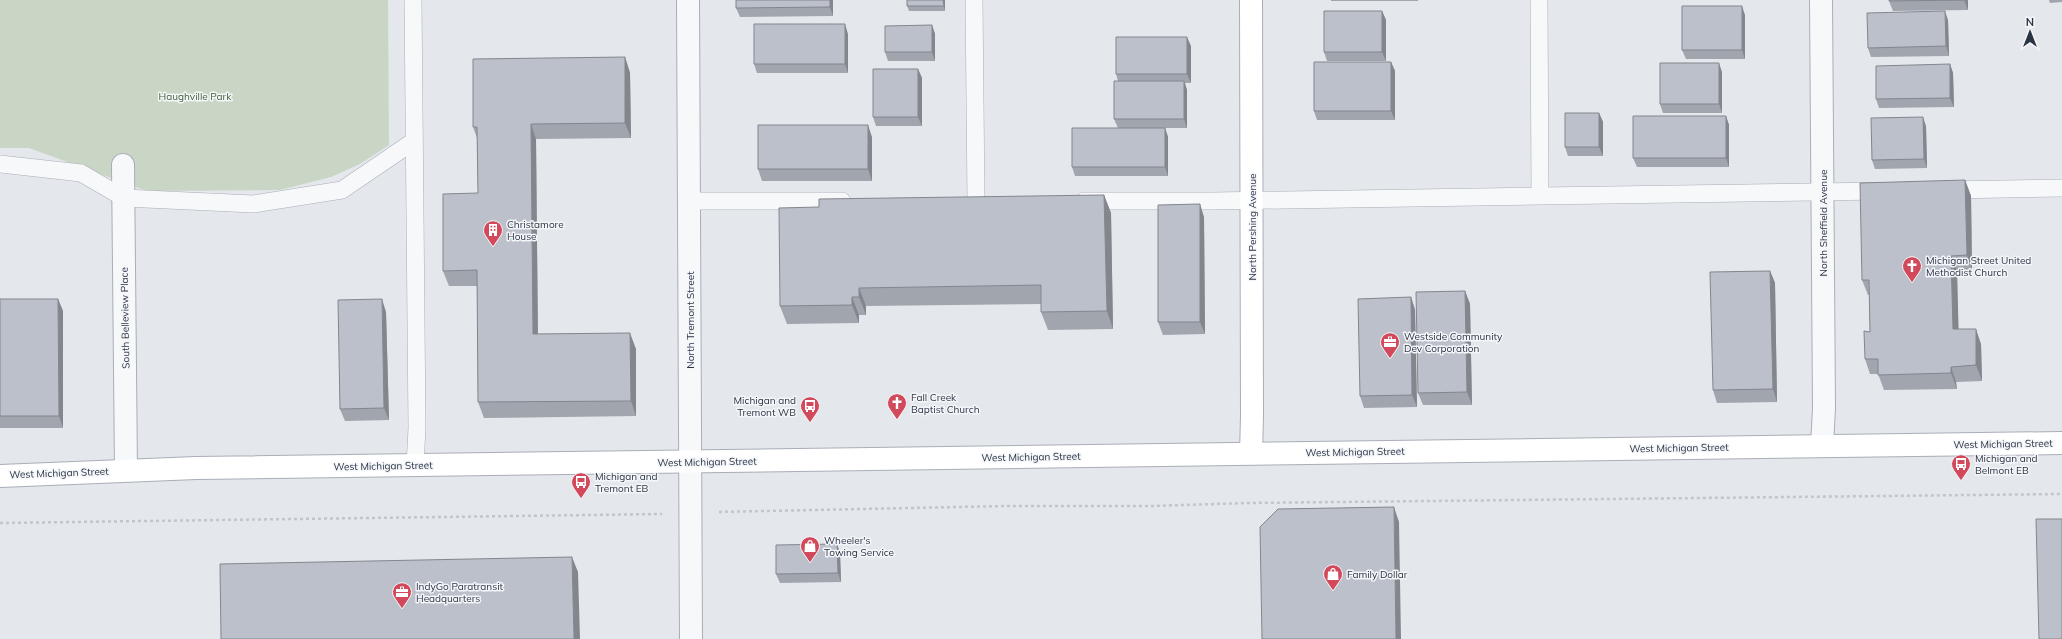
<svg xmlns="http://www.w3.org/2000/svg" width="2062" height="639" font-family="Mulish,sans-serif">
	<rect width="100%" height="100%" fill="#e4e7ec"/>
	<path fill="#c9d6c5" d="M0 0H388L389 145 360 164 331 177 280 190 147 191 29 148H0Z"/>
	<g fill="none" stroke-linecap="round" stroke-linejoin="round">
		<defs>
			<path id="lane" d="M413 0 417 428 415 466
				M974 0 976 201
				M1539 0 1540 196
				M0 164 81 173 124 198 253 204 342 190 414 141
				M1946 190 2062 188
				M689 201H842
				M1084 201H1213L1884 191"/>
			<path id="street" d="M688 0 691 639
				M1821 0 1824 408 1822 446
				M123 165 126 470"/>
			<path id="secondary" d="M1251 454 1252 416 1251 0
				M0 476 196 468 2062 443"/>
		</defs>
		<use href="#lane" stroke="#a9aeb7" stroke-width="18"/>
		<use href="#street" stroke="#a9aeb7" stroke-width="24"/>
		<use href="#secondary" stroke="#a9aeb7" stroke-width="24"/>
		<path stroke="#c2c5cb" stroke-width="2.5" stroke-dasharray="3 3" stroke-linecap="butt" d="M719 512 1006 506H1151L1247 503 2062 494
			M0 523 662 514"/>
		<use href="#lane" stroke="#f7f8fa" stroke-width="17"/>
		<use href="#street" stroke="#f7f8fa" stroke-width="22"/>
		<use href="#secondary" stroke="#fff" stroke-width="22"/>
	</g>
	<path fill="#a1a5ae" d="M833 0V16L740 17 736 8Z
		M945 0V11H909L907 6Z
		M1331 0H1418V1H1331Z
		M1968 0V10L1893 11 1889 1Z
		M2049 0H2062V2L2050 3Z
		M1382 11 1386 20V61H1327L1324 52Z
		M1745 15V59H1686L1682 50Z
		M1948 20 1949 56 1871 57 1868 48Z
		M932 25 935 34V61H888L885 52Z
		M848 34V73H757L754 64Z
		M1191 46V83H1185L1187 90V128H1165L1168 137V176H1075L1072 167 1118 128 1114 119 1118 81 1116 74Z
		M625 57 630 73 631 138 536 139 538 334 636 349V416L484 418 478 402 477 286H449L443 271 478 193 477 138 473 127Z
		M1391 62 1395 71V120H1317L1314 111Z
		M1950 64 1953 73 1954 107 1879 108 1876 99Z
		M918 69 922 78V126H876L873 117Z
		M1722 72V113H1663L1660 104Z
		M1599 113 1603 122V156H1568L1565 147Z
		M1726 116 1729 125V167H1637L1633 158Z
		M1926 126 1927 168 1875 169 1872 160Z
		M872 137V181H762L758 169Z
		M1965 180 1971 196 1972 270 1957 271 1958 329 1981 344 1982 381 1956 382 1957 389 1884 390 1878 374H1870L1865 359 1870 332 1869 295H1868L1862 280Z
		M1104 195 1111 213 1113 329 1048 330 1041 312V304L866 306V315H859V323L787 324 780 306 819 207Z
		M1204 217 1205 334 1163 335 1158 322Z
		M1770 271 1775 283 1777 402 1717 403 1713 390Z
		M1465 291 1470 304 1472 405H1423L1418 393Z
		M1411 297 1415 310 1417 407 1364 408 1360 396Z
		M0 299H58L63 311V428H0Z
		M386 312 389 420 345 421 340 409Z
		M837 544 840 553 841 582 780 583 776 574Z"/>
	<path fill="#83868d" d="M830 0H833V16L830 7Z
		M943 0H945V11L944 6Z
		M1964 0H1968V10Z
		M1742 6 1745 15V59L1742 50Z
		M1382 11 1386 20V61L1382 52Z
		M1945 11 1948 20 1949 56 1946 46Z
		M845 24 848 34V73L845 64Z
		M932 25 935 34V61L932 52Z
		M1187 37 1191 46V83L1187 74Z
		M625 57 630 73 631 138 625 123Z
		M1391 62 1395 71V120L1391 111Z
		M1719 63 1722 72V113L1719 104Z
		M1950 64 1953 73 1954 107 1950 98Z
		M918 69 922 78V126L918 117Z
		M1184 81 1187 90V128L1184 119Z
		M1599 113 1603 122V156L1599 147Z
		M1726 116 1729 125V167L1726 158Z
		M1923 117 1926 126 1927 168 1924 159Z
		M531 124 536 139 538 350 533 334Z
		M868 125 872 137V181L868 169Z
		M1165 128 1168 137V176L1165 167Z
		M1965 180 1971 196 1972 270 1967 255Z
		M1104 195 1111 213 1113 329 1107 311Z
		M1200 204 1204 217 1205 334 1200 322Z
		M1951 256 1957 271 1959 344 1953 329Z
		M1770 271 1775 283 1777 402 1773 389Z
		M859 288 866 306V315L859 297Z
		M1465 291 1470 304 1472 405 1467 392Z
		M852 297 859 315V323L852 305Z
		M1411 297 1415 310 1417 407 1412 395Z
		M58 299 63 311V428L59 416Z
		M382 299 386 312 389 420 384 408Z
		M1976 329 1981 344 1982 381 1976 365Z
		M630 333 636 349V416L631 401Z
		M1951 367 1956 382 1957 389 1951 373Z
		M1394 507 1399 522 1401 639H1396Z
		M837 544 840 553 841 582 838 573Z
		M572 557 578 572 580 639H574Z"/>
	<path fill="#bbc0ca" stroke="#83868d" d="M736 0H830V7L736 8Z
		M907 0H943L944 6H907Z
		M1889 0H1964L1889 1Z
		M1682 6H1742V50H1682Z
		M1324 11H1382V52H1324Z
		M1945 11 1946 46 1868 48 1867 13Z
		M754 24H845V64H754Z
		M932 25V52H885V26Z
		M1116 37H1187V74H1116Z
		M625 57V123L531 124 533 334 630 333 631 401 478 402 477 270 443 271V194L478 193 477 127H473V59Z
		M1314 62H1391V111H1314Z
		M1660 63H1719V104H1660Z
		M1950 64V98L1876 99V66Z
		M873 69H918V117H873Z
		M1114 81H1184V119H1114Z
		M1565 113H1599V147H1565Z
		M1633 116H1726V158H1633Z
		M1923 117 1924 159 1872 160 1871 118Z
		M758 125H868V169H758Z
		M1072 128H1165V167H1072Z
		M1965 180 1967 255 1951 256 1953 329H1976V365L1951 367V373L1878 375V359H1865L1864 331 1870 332 1869 280H1862L1860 183Z
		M1104 195 1107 311 1041 312V285L859 288V297H852V305L780 306 779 208 819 207V199Z
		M1200 204V322H1158V205Z
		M1770 271 1773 389 1713 390 1710 272Z
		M1465 291 1467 392 1418 393 1416 292Z
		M1411 297 1412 395 1360 396 1358 299Z
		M0 299H58L59 416H0Z
		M382 299 384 408 340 409 338 300Z
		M1394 507 1396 639H1262L1260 527 1278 509Z
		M2036 519H2062V639H2039Z
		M837 544 838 573 776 574V545Z
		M572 557 574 639H221L220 564Z"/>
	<defs>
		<symbol id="building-pin" viewBox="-11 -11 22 30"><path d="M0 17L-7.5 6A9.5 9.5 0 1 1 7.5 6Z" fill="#d1495b" stroke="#f4f6f9"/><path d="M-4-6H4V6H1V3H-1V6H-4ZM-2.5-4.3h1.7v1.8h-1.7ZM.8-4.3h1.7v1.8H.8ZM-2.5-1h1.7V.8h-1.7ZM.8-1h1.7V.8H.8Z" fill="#fff"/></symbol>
		<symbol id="church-pin" viewBox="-11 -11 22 30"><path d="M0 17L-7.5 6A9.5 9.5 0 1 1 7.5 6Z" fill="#d1495b" stroke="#f4f6f9"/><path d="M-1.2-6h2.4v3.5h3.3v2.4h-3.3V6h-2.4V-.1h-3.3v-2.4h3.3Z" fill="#fff"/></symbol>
		<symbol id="office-pin" viewBox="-11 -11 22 30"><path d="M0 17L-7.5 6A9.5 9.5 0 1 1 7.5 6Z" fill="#d1495b" stroke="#f4f6f9"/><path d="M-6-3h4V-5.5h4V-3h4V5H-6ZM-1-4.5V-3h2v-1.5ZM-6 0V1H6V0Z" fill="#fff"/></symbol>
		<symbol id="bus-pin" viewBox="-11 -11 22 30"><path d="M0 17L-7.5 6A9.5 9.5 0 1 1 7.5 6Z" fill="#d1495b" stroke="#f4f6f9"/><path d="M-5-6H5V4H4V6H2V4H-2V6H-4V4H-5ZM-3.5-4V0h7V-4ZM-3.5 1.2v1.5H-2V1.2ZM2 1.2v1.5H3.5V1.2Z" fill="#fff"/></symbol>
		<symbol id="shop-pin" viewBox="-11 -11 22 30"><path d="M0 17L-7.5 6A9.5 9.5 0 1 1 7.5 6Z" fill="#d1495b" stroke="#f4f6f9"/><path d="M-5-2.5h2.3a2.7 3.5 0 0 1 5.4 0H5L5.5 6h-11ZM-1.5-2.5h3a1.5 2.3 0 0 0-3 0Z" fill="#fff"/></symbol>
	</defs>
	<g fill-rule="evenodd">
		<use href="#building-pin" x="482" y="219" width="22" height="30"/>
		<use href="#church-pin" x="1901" y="255" width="22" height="30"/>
		<use href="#office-pin" x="1379" y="331" width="22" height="30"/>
		<use href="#church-pin" x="886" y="392" width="22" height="30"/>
		<use href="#bus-pin" x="799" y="395" width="22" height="30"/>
		<use href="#bus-pin" x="1950" y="453" width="22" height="30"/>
		<use href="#bus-pin" x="570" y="471" width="22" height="30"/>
		<use href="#shop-pin" x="799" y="535" width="22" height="30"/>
		<use href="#shop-pin" x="1322" y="563" width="22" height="30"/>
		<use href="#office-pin" x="391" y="581" width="22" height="30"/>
	</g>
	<g text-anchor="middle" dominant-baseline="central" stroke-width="3" stroke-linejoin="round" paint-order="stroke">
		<g font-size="10" fill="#3f6138" stroke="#f4f6f9">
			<text x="195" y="96">Haughville Park</text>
		</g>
		<g font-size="10" fill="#2b3445" stroke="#f4f6f9">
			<text transform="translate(1823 223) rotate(-90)">North Sheffield Avenue</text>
			<text transform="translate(1252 227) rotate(-90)">North Pershing Avenue</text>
			<text transform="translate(125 318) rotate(-91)">South Belleview Place</text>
			<text transform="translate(690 320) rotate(-90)">North Tremont Street</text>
			<text transform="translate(2003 444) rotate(-1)">West Michigan Street</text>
			<text transform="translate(1679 448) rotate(-1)">West Michigan Street</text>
			<text transform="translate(1355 452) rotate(-1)">West Michigan Street</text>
			<text transform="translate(1031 457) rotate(-1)">West Michigan Street</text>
			<text transform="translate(707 462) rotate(-1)">West Michigan Street</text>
			<text transform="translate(383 466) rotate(-1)">West Michigan Street</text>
			<text transform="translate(59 473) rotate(-2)">West Michigan Street</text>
		</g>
		<g font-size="10" fill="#2b3445" stroke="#f4f6f9" text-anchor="start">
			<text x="507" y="224">Christamore<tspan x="507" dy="12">House</tspan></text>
			<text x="1926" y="260">Michigan Street United<tspan x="1926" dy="12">Methodist Church</tspan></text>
			<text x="1404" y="336">Westside Community<tspan x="1404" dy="12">Dev Corporation</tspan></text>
			<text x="911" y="397">Fall Creek<tspan x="911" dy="12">Baptist Church</tspan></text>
			<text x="796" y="400" text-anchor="end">Michigan and<tspan x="796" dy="12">Tremont WB</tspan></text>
			<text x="1975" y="458">Michigan and<tspan x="1975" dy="12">Belmont EB</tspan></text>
			<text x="595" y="476">Michigan and<tspan x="595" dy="12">Tremont EB</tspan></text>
			<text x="824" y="540">Wheeler's<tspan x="824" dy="12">Towing Service</tspan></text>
			<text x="1347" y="574">Family Dollar</text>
			<text x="416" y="586">IndyGo Paratransit<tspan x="416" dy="12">Headquarters</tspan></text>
		</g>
	</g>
	<g transform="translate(2030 32)" stroke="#f4f6f9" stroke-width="3" paint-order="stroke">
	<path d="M0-3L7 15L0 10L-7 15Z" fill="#2b3445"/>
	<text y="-6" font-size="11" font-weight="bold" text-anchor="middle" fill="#2b3445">N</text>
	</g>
</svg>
